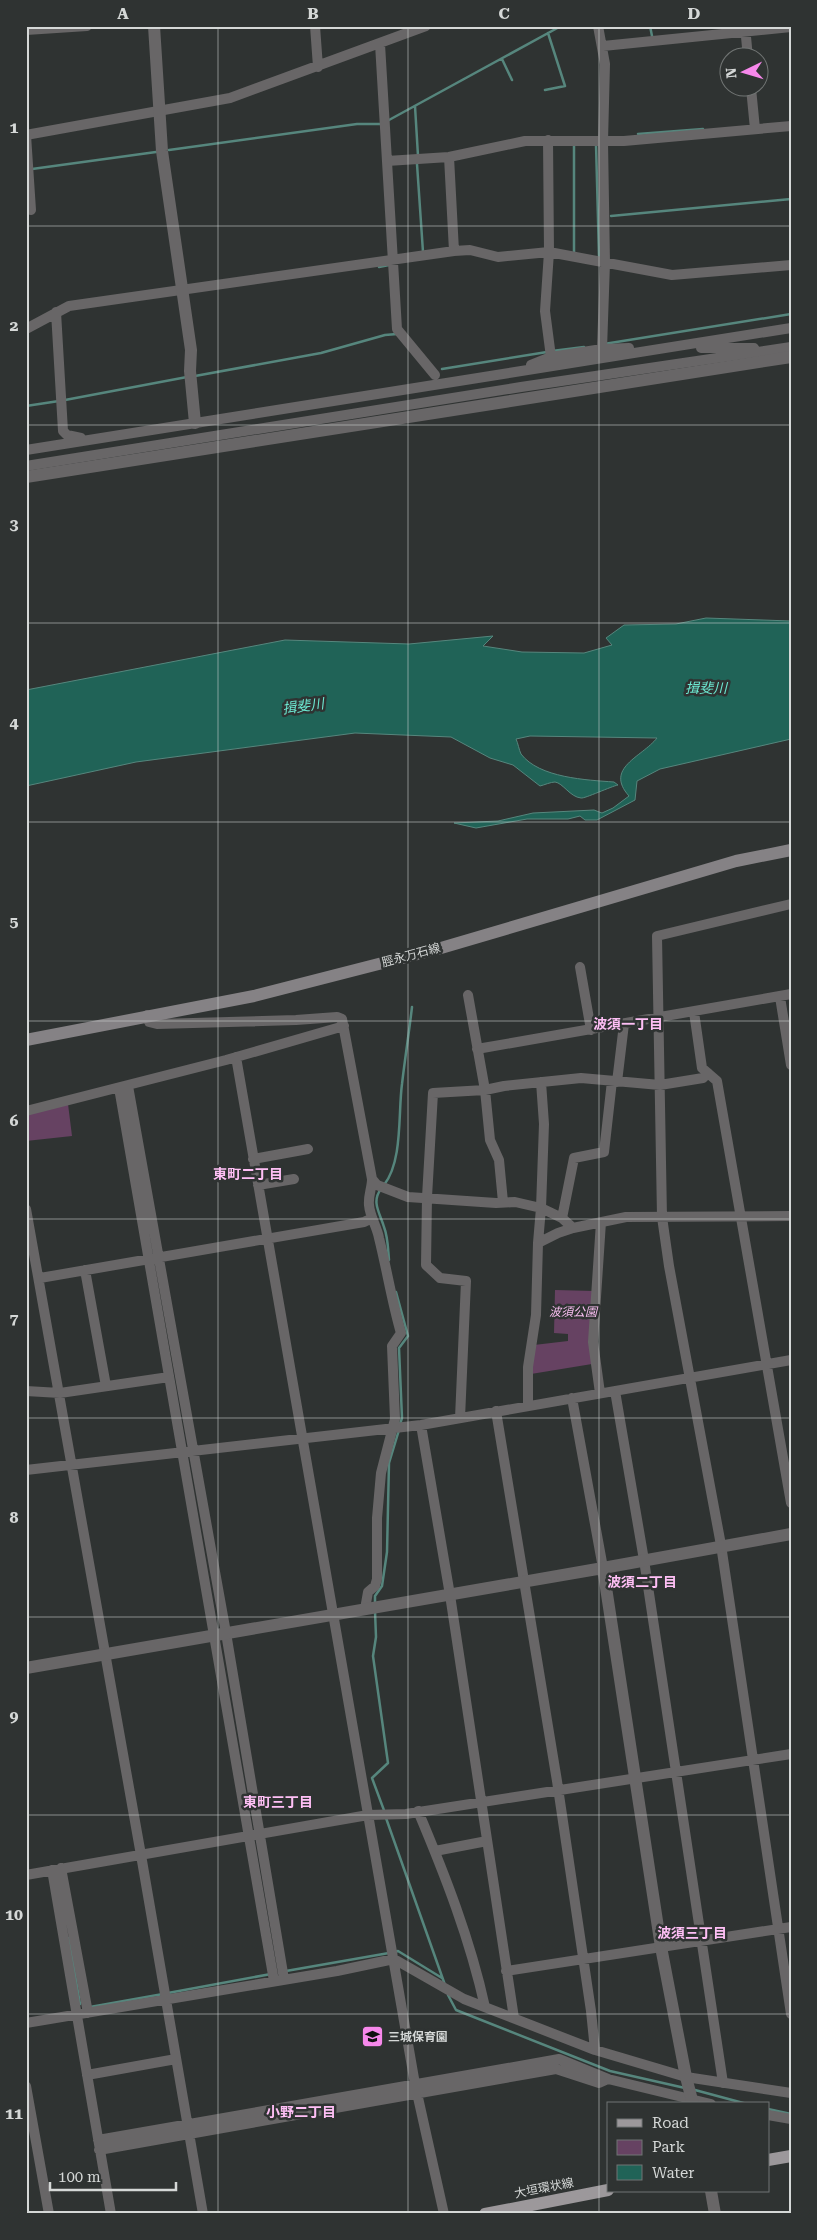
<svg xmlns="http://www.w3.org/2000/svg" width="817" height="2240" font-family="'Roboto Serif','Noto Sans JP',serif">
	<rect width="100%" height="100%" fill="#2f3332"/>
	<path fill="#664262" d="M68 1104 72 1136 26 1141V1114Z
		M555 1290 594 1291 592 1364 531 1374 534 1345 568 1341V1334L554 1333Z"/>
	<path fill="#206357" stroke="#56867d" d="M706 618 791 621V739L660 769 637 781 635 800 597 820H585L580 816 568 819H527L476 828 454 823 498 821 533 813 594 810 602 813 613 808 629 796C604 768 642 757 657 738L530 736 516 739C518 743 519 750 521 754 539 778 587 780 614 782L618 785C612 786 584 799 581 798 570 797 563 783 555 782 551 782 544 785 540 786L513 765 490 758 451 737 355 733 136 762 26 786V690L285 640 409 644 493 636 483 646 522 652 584 653 612 645 606 638 624 625 676 624Z"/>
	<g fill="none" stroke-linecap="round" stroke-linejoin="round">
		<path stroke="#56867d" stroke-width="2.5" d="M650 26 652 36
			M502 59 512 80
			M545 90 565 86 548 33
			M415 106 418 156
			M389 120 561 26
			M638 134 703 129
			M574 144V254
			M596 144 599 256
			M169 150 357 124H381
			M417 164 423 252
			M32 169 156 152
			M611 216 791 199
			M379 267 389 265
			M604 344 791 314
			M552 351 584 347
			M442 369 547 352
			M195 376 321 353 385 335 397 334
			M65 400 187 377
			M26 406 59 401
			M384 1185C403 1161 398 1113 402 1084 405 1058 409 1033 412 1007
			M381 1189C371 1202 380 1213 384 1227 388 1237 388 1249 389 1260
			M396 1292 408 1336 399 1348 402 1418 400 1424
			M375 1603V1596L382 1586 387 1552 389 1463 399 1430
			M375 1611 376 1637 373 1656 388 1763 372 1778 385 1813
			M386 1818 445 1985
			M69 1938 80 2004
			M395 1952 398 1951 442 1978
			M286 1971 389 1953
			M168 1993 271 1974
			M448 1995 456 2010 610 2071 685 2088
			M90 2007 163 1994
			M695 2090 747 2104
			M768 2109 791 2114"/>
		<path stroke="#686667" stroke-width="10" d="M315 26 318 67
			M598 26 605 64 603 141 605 263 602 349
			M745 26 748 58
			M26 30 87 26
			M380 44 397 329 435 375
			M603 46 791 27
			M751 88 755 129
			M26 135 230 98 426 26
			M26 135 31 210
			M449 157 454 251
			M387 161 449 157 525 141H624L791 126
			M56 312 63 431 67 435 81 438
			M26 329 69 306 454 251 470 250 498 257 549 252 672 275 791 265
			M701 348H754
			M551 357 602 349 629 348
			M531 365 551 357 545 311 549 252 548 140
			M26 450 791 328
			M26 466 521 387 791 347
			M791 904 657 936 662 1217 669 1266 721 1545 791 2014
			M580 967 591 1030
			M468 995 485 1090 490 1140 499 1160 503 1202
			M780 997 791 1065
			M694 1012 702 1068 717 1081 791 1503
			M147 1015 149 1022 157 1024 296 1020 337 1017 342 1019 372 1179 377 1185 408 1197 496 1203 515 1202 541 1208 562 1218 573 1228 626 1217 791 1216
			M477 1049 791 994
			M236 1057 415 2084 444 2214
			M617 1082 624 1024
			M128 1086 226 1633 284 1979
			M119 1088 274 1981
			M26 1111 226 1060 344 1026
			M253 1159 308 1149
			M258 1185 294 1179
			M26 1209 141 1855 203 2214
			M562 1218 574 1158 604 1152 612 1081
			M538 1243 558 1233 573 1228
			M85 1270 106 1386
			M40 1278 364 1222 372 1218
			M26 1391 60 1393 169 1377
			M615 1391 644 1560 723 2083
			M600 1393 593 1342 601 1222
			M572 1398 603 1568
			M528 1405V1367L536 1315 538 1243 541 1208 544 1124 541 1082
			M496 1411 557 1781 591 2011 595 2050
			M460 1418 466 1281 440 1278 426 1265 427 1197 433 1093 485 1090 504 1086 581 1078 660 1085 703 1078 708 1073
			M421 1425 450 1595 514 2018
			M26 1470 421 1425 791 1360
			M365 1609 368 1592 375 1586 377 1579V1518L381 1473 395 1419 392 1346 401 1333C392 1302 387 1270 379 1238 377 1227 370 1217 369 1205 368 1196 372 1188 372 1179
			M418 1811C445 1875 470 1939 485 2007
			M435 1851 487 1841
			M61 1868 88 2013
			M52 1870 111 2214
			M26 1875 368 1815 406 1814 791 1754
			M506 1971 791 1927
			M26 2023 337 1971 394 1959 464 1999 595 2050 686 2077 791 2093
			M87 2075 176 2059
			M26 2086 49 2214
			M768 2115 791 2119
			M98 2140 559 2059 608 2079
			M99 2150 556 2069 599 2083 608 2079 711 2104"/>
		<path stroke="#686667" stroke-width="12" d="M154 26 162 151 191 350 190 371 195 423
			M26 477 791 357
			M26 1668 603 1568
			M693 2104 686 2077 661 1947 603 1568 791 1534
			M711 2191 715 2214"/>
		<path stroke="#858285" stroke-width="12" d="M26 1040 254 996 441 948 736 861 791 850"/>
		<path stroke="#9c989b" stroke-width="12" d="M768 2160 791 2156
			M485 2214 608 2190"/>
	</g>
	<path fill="none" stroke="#d5d8d7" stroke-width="1" stroke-opacity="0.55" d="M218 26V2214M408 26V2214M599 26V2214M26 226H791M26 425H791M26 623H791M26 822H791M26 1021H791M26 1219H791M26 1418H791M26 1617H791M26 1815H791M26 2014H791"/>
	<defs>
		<symbol id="school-square" viewBox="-11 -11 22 22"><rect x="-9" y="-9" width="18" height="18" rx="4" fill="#f788eb" stroke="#2f3332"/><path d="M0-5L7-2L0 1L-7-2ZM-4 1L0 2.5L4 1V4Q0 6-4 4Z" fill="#111"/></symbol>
	</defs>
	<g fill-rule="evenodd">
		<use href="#school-square" x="360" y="2024" width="25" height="25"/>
	</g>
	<g text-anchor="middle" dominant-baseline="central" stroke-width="5" stroke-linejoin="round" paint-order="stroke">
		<g font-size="12" fill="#d5d8d7" stroke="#2f3332">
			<text transform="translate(411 955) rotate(-15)">脛永万石線</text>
			<text transform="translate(544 2188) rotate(-11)">大垣環状線</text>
		</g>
		<g font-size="12" font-style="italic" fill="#f9bef1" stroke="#2f3332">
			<text x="573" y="1312">波須公園</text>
		</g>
		<g font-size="12" font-weight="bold" fill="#d5d8d7" stroke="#2f3332" text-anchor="start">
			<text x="388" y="2037">三城保育園</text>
		</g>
		<g font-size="14" font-style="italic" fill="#6ce8d1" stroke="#2f3332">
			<text x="706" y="688">揖斐川</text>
			<text transform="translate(303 706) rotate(-8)">揖斐川</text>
		</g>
		<g font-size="14" font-weight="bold" fill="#febff5" stroke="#2f3332">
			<text x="628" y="1024">波須一丁目</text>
			<text x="248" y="1174">東町二丁目</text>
			<text x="642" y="1582">波須二丁目</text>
			<text x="278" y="1802">東町三丁目</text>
			<text x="692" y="1933">波須三丁目</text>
			<text x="301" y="2112">小野二丁目</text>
		</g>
	</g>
	<rect width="817" height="2240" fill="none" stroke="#2f3332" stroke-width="55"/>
	<rect x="607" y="2102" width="162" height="90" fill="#2f3332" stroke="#717574"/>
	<rect x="617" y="2119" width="25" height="8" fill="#9c989b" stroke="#717574"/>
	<text x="652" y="2128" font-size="15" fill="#d5d8d7">Road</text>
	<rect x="617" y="2140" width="25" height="15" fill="#664262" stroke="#717574"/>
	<text x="652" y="2152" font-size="15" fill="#d5d8d7">Park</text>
	<rect x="617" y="2165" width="25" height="15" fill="#206357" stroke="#717574"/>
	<text x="652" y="2178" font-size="15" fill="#d5d8d7">Water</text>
	<g transform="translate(744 72) rotate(265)"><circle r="24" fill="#2f3332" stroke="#717574"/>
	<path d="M0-4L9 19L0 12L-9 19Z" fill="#f788eb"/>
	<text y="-8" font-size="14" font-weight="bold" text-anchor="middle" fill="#d5d8d7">N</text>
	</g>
	<path d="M50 2182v8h126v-8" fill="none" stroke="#d5d8d7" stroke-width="2.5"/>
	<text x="58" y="2182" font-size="15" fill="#d5d8d7" stroke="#2f3332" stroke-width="4" paint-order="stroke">100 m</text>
	<rect x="28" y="28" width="762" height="2184" fill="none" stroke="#d5d8d7" stroke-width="2"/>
	<g font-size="16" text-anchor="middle" font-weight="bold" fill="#d5d8d7">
		<text x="123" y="19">A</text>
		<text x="313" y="19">B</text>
		<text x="504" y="19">C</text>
		<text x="694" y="19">D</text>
		<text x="14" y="133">1</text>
		<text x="14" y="331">2</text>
		<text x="14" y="530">3</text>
		<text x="14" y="728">4</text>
		<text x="14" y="927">5</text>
		<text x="14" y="1126">6</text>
		<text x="14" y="1324">7</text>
		<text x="14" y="1523">8</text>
		<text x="14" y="1722">9</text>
		<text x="14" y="1920">10</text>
		<text x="14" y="2119">11</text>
	</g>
</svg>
